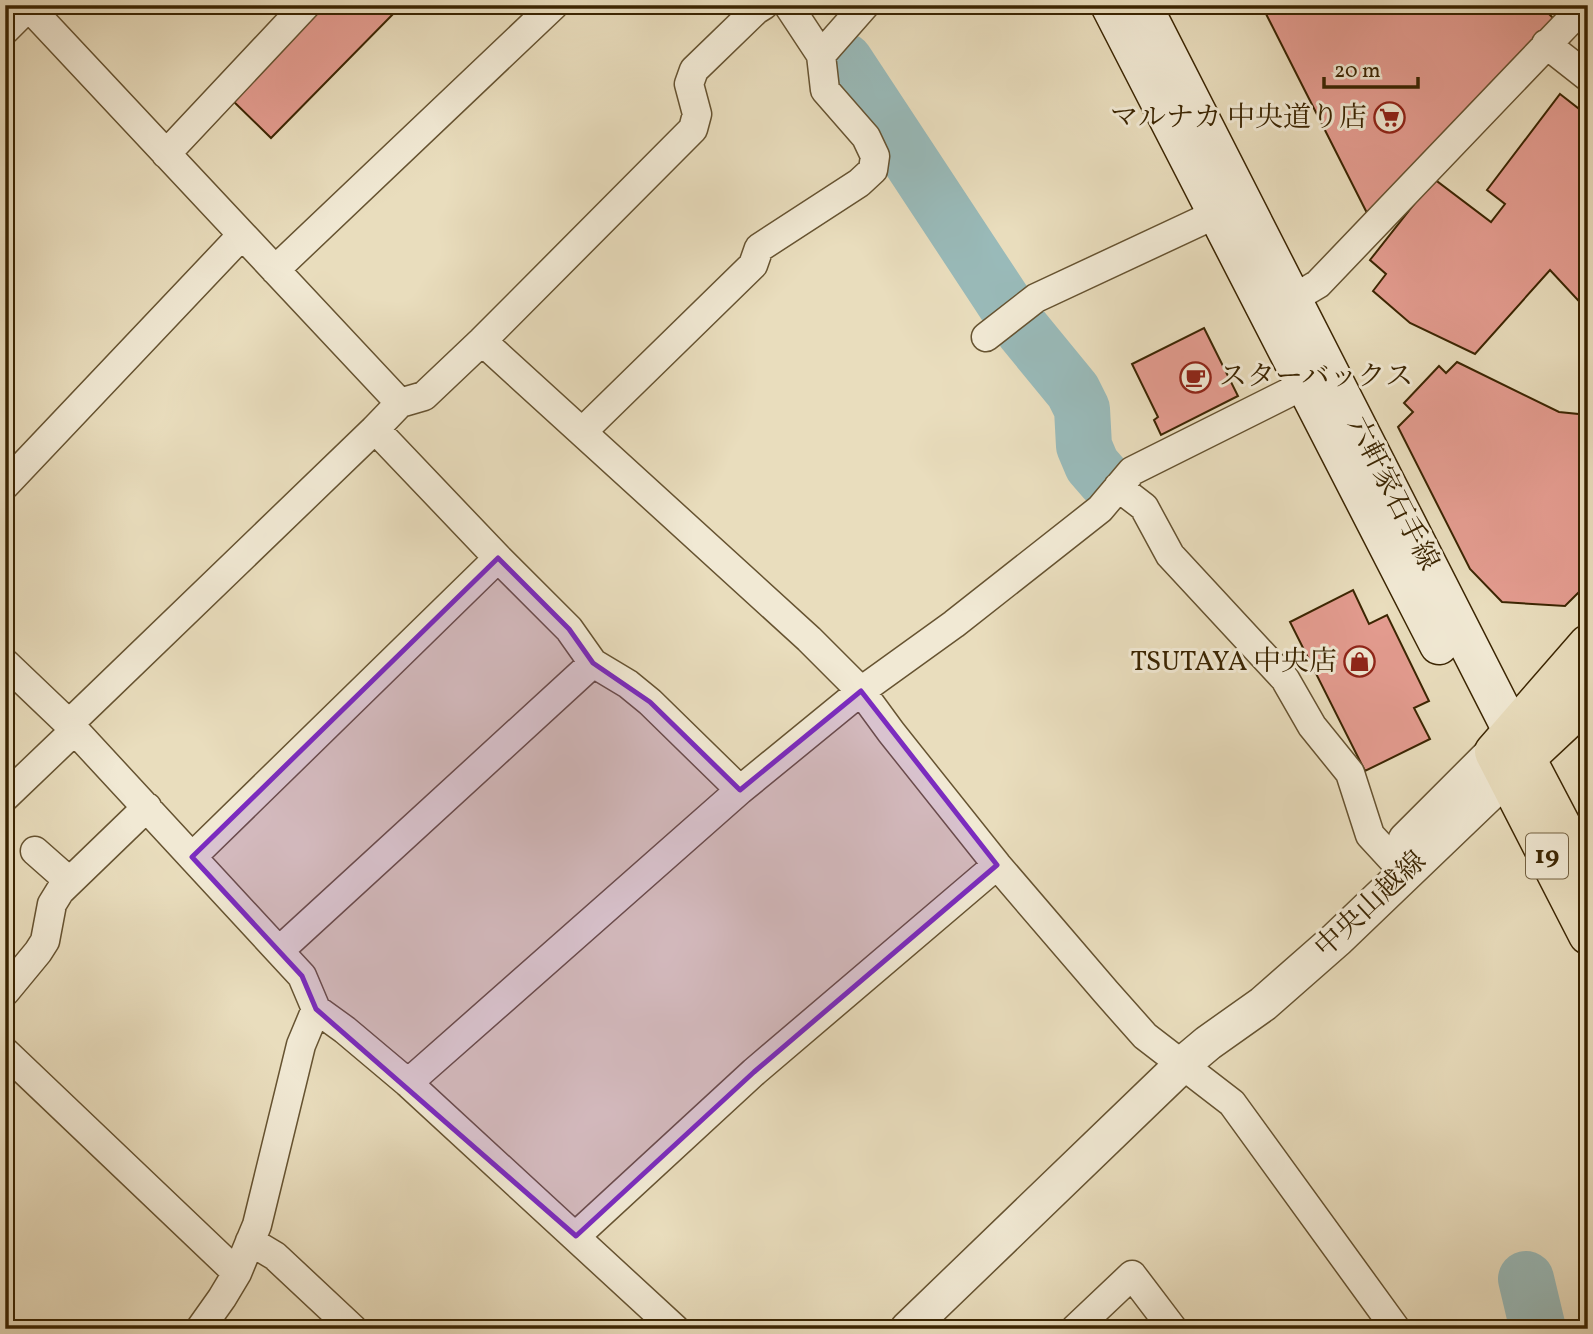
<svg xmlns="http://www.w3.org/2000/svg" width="1593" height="1334" font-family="Vollkorn,'Noto Serif JP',serif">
	<rect width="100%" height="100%" fill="#e9ddbd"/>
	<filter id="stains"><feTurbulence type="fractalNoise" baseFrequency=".00286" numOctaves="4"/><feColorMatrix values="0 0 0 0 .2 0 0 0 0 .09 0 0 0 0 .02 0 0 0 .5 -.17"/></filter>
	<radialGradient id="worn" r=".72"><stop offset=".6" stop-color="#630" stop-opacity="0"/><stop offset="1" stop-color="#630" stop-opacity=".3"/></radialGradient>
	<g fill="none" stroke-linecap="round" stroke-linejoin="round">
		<path stroke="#99bab9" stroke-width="56" d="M845 61 1005 304
			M1023 330 1073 391 1082 409 1084 446 1092 465 1105 480
			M1526 1279 1538 1329"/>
	</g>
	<path fill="#e49c90" stroke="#3b2502" stroke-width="2" d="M323 5H396L399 8 271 138 231 99Z
		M1558 5 1549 14 1556 21 1368 215 1262 6Z
		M1560 94 1578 108 1588 95V311L1550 270 1475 354 1410 323 1373 291 1386 274 1370 260 1434 179 1491 222 1505 204 1487 190Z
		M1204 328 1238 396 1161 435 1154 420 1158 417 1132 364Z
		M1457 362 1559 412 1588 415V583L1565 606 1502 602 1470 569 1398 427 1413 412 1404 403 1439 366 1446 373Z
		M1353 590 1369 624 1387 615 1429 701 1414 708 1430 739 1365 771 1290 622Z"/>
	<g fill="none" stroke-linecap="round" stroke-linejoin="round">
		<defs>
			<path id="minor" d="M27 5 400 403
				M5 30 30 5
				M1546 44 1588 77
				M821 55 865 5
				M166 154 306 5
				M275 270 554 5
				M1276 309 1318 284 1585 5
				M986 337 1036 298 1233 206
				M482 341 809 639 861 691 891 732 997 865 1106 992 1145 1036 1232 1103 1396 1329
				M375 429 498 558 569 629 593 663 628 684 650 702 740 790
				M582 432 753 265 759 248 859 183 873 170 875 156 866 137 825 90 821 55 788 5
				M5 485 242 235
				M1118 487 1144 507 1170 555 1285 679 1312 726 1350 773 1370 835 1405 873
				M5 663 69 724 302 976 316 1009 345 1030 408 1083 740 790 861 691 954 624 1100 509 1132 471 1322 376
				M69 724 375 429 400 403 424 396 482 341 693 129 697 114 689 84 694 70 756 10 764 5
				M5 797 75 730
				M35 851 69 881
				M192 857 498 558
				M280 950 593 663
				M5 992 38 952 45 941 52 904 60 891 147 807
				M5 1052 237 1273
				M408 1083 675 1329
				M576 1236 754 1072 997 865
				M250 1241 275 1256 353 1329
				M200 1329 222 1298 237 1273 257 1225 301 1045 316 1009
				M1075 1329 1132 1275 1173 1329"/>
			<path id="tertiary" d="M1406 840 1494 752
				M908 1329 1183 1064 1208 1043 1263 1004 1337 939 1526 758"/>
			<path id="secondary" d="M1110 5 1439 645
				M1142 5 1526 758"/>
			<path id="primary" d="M1588 644 1494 752 1588 935
				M1588 700 1526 758 1588 876"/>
		</defs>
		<use href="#minor" stroke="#665331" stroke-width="31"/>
		<use href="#tertiary" stroke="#665331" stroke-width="38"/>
		<use href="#secondary" stroke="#3b2502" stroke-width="41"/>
		<use href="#primary" stroke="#3b2502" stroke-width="41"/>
		<use href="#minor" stroke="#f1e9d4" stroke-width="28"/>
		<use href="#tertiary" stroke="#f1e9d4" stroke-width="35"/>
		<use href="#secondary" stroke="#f1e9d4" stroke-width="38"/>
		<use href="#primary" stroke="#e9ddbd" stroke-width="38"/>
	</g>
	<path fill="#7b2cbf" fill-opacity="0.2" stroke="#7b2cbf" stroke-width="5" stroke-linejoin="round" d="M498 558 569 629 593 663 650 702 740 790 861 691 997 865 754 1072 576 1236 316 1009 302 976 192 857Z"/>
	<defs>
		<symbol id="supermarket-ring" viewBox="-11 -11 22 22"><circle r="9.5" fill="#f1e9d4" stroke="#8f2418" stroke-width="1.5"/><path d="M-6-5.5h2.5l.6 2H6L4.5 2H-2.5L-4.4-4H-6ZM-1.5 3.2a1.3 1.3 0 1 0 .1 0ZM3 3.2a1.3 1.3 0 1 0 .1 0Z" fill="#8f2418"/></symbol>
		<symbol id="cafe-ring" viewBox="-11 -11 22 22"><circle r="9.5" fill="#f1e9d4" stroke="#8f2418" stroke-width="1.5"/><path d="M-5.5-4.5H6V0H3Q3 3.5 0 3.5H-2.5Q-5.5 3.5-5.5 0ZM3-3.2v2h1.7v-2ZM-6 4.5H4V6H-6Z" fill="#8f2418"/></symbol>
		<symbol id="shop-ring" viewBox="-11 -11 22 22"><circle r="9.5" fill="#f1e9d4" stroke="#8f2418" stroke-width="1.5"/><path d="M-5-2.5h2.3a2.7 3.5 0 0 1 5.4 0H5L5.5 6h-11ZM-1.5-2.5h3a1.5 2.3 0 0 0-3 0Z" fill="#8f2418"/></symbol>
	</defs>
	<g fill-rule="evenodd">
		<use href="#supermarket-ring" x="1372" y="100" width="35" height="35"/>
		<use href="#cafe-ring" x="1178" y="360" width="35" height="35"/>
		<use href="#shop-ring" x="1342" y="644" width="35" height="35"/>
	</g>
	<g text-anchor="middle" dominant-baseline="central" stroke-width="6" stroke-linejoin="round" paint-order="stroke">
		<rect fill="#f1e9d4" stroke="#726041" stroke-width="2" x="1526" y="833.5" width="42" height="45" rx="5"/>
		<g font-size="26" font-weight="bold" fill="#3b2502">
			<text x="1547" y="856">19</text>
		</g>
		<g font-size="28" fill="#3b2502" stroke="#f1e9d4" text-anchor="end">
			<text x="1367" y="118">マルナカ 中央道り店</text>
			<text x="1219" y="377" text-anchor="start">スターバックス</text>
			<text x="1337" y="662">TSUTAYA 中央店</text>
		</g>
		<g font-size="28" fill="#3b2502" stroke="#f1e9d4">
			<text transform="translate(1392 494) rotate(63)">六軒家石手線</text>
			<text transform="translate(1371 905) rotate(-43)">中央山越線</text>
		</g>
	</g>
	<rect width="1593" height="1334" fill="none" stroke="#e9ddbd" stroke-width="28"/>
	<rect x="7" y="7" width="1579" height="1320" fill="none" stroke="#3b2502" stroke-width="3.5"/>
	<rect x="14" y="14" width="1565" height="1306" fill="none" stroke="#3b2502" stroke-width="2"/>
	<path d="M1324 77v10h94v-10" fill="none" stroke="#3b2502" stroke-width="3.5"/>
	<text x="1334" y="77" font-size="21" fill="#3b2502" stroke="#f1e9d4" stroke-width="5" paint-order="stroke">20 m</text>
	<rect width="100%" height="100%" filter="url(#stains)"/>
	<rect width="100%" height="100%" fill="url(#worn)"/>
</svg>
